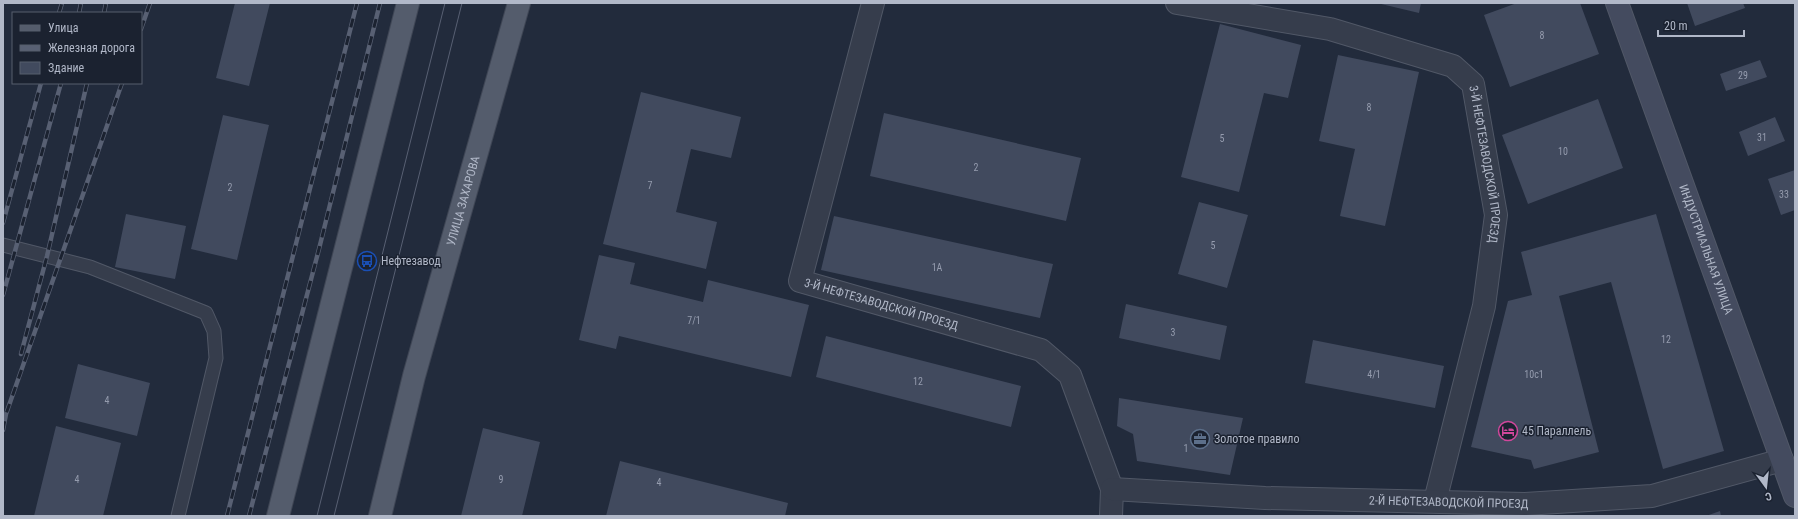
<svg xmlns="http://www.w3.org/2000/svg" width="1798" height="519" font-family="'Roboto Condensed',sans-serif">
	<rect width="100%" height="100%" fill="#222b3c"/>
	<path fill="#414a5e" d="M235 3H270L249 86 216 78Z
		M1377 3H1421L1419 13Z
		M1517 3H1580L1599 54 1510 87 1484 15Z
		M1687 3H1743L1745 8 1695 26Z
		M1220 24 1301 45 1288 98 1264 93 1239 192 1181 177Z
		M1338 55 1419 72 1385 226 1340 216 1355 149 1319 141Z
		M1760 60 1767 77 1726 91 1720 74Z
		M641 92 741 117 731 158 691 149 676 212 717 222 706 269 603 244Z
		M1598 99 1623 168 1528 204 1502 135Z
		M884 113 1081 158 1066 221 870 176Z
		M223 115 269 125 237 260 191 249Z
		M1775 117 1785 141 1748 156 1739 132Z
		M1795 170V210L1781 215 1768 179Z
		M1199 202 1248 215 1227 288 1178 274Z
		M126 214 186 226 175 279 115 267Z
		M1656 214 1724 451 1663 469 1611 282 1559 296 1599 452 1534 469 1531 460 1471 447 1508 301 1532 295 1521 252Z
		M834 216 1053 264 1040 318 821 270Z
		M599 255 635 263 630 284 703 302 708 280 809 305 791 377 619 336 616 349 579 340Z
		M1126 304 1227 326 1220 360 1119 338Z
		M826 336 1021 386 1011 427 816 377Z
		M1313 340 1444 366 1435 408 1305 383Z
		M78 364 150 383 137 436 65 418Z
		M1119 398 1243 418 1230 475 1137 461 1133 434 1117 426Z
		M56 426 121 443 103 516H34Z
		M483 428 540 442 522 516H461Z
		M620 461 788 503 785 516H606Z
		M1720 511 1721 516H1706Z"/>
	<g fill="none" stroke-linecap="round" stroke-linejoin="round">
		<defs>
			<path id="service" d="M3 245 90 267 206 313 214 331 216 358 178 516"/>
			<g id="minor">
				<path id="s1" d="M873 3 800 281 1041 350 1070 375 1112 489 1111 516"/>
				<path id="s2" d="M1177 3 1330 29 1453 66 1473 84 1496 215 1484 306 1435 501"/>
				<path id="s3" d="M1112 489 1265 498 1525 504 1652 496 1782 460"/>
			</g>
			<g id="secondary">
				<path id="s4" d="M1617 3 1795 496"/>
			</g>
			<g id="primary">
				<path d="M278 516 408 3"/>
				<path id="s5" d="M380 516 414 376 519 3"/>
			</g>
		</defs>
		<use href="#service" stroke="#515867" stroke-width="15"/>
		<use href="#minor" stroke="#515867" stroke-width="24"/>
		<use href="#secondary" stroke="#515867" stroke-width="24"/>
		<use href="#primary" stroke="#3f4655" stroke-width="24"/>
		<use href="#service" stroke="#363d4c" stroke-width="13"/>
		<use href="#minor" stroke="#363d4c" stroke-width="22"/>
		<use href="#secondary" stroke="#444b5f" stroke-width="22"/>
		<use href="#primary" stroke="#545c6c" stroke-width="22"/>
		<path stroke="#586073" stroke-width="1" d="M317 516 445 3
			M334 516 462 3"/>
		<defs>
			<path id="rail" d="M59 13 62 3
				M79 13 81 3
				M104 13 106 3
				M141 29 150 3
				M3 223 41 83
				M3 295 61 83
				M21 354 47 256 87 83
				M3 430 6 414 122 83
				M227 516 357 3
				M249 516 319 249 380 3"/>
		</defs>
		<use href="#rail" stroke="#586073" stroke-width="4.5"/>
		<use href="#rail" stroke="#1b2230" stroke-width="3" stroke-dasharray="9" stroke-linecap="butt"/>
	</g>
	<defs>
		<symbol id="bus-ring" viewBox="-11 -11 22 22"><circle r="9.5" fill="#1b2230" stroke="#1a4fb4" stroke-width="1.5"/><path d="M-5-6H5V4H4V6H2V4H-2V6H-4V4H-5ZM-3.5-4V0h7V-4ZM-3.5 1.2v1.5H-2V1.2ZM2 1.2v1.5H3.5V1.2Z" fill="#1a4fb4"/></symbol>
		<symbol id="hotel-ring" viewBox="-11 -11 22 22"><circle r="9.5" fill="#1b2230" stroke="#d1479c" stroke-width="1.5"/><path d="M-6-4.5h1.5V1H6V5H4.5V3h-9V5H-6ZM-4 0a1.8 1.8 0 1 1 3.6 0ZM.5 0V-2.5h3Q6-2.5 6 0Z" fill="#d1479c"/></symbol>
		<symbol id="office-ring" viewBox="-11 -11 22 22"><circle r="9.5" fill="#1b2230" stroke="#5c6f8a" stroke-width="1.5"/><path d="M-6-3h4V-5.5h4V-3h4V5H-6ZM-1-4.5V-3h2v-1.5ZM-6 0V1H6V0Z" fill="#5c6f8a"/></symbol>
	</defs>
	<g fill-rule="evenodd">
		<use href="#bus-ring" x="356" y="250" width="22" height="22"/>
		<use href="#hotel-ring" x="1497" y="420" width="22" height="22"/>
		<use href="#office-ring" x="1189" y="428" width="22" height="22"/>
	</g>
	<g text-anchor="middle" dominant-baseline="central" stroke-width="3" stroke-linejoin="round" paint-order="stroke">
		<g font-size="10" fill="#959cae">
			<text x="1542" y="35">8</text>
			<text x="1743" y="75">29</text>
			<text x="1369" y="107">8</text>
			<text x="1762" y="137">31</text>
			<text x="1222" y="138">5</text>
			<text x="1563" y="151">10</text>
			<text x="976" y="167">2</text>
			<text x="650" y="185">7</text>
			<text x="230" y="187">2</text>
			<text x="1784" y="194">33</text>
			<text x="1213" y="245">5</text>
			<text x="937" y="267">1А</text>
			<text x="694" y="320">7/1</text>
			<text x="1173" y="332">3</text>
			<text x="1666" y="339">12</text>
			<text x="1374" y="374">4/1</text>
			<text x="1534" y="374">10с1</text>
			<text x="918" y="381">12</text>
			<text x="107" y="400">4</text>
			<text x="1186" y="448">1</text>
			<text x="77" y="479">4</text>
			<text x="501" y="479">9</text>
			<text x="659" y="482">4</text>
		</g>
		<g font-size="12" fill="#b1b8c8" stroke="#1b2230">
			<text stroke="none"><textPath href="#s2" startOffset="392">3-Й НЕФТЕЗАВОДСКОЙ ПРОЕЗД</textPath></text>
			<text stroke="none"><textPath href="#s5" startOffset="326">УЛИЦА ЗАХАРОВА</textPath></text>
			<text stroke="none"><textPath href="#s4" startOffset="262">ИНДУСТРИАЛЬНАЯ УЛИЦА</textPath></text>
			<text stroke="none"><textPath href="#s1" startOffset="372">3-Й НЕФТЕЗАВОДСКОЙ ПРОЕЗД</textPath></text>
			<text stroke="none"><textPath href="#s3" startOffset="337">2-Й НЕФТЕЗАВОДСКОЙ ПРОЕЗД</textPath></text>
		</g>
		<g font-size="12" fill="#b1b8c8" stroke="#1b2230" text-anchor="start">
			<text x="381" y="261">Нефтезавод</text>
			<text x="1522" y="431">45 Параллель</text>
			<text x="1214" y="439">Золотое правило</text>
		</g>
	</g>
	<rect width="1798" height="519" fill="none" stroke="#b1b8c8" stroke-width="8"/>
	<rect x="12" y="12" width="130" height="72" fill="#1b2230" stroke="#575e6d"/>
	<rect x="20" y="25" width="20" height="6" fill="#545c6c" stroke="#575e6d"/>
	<text x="48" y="32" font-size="12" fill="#b1b8c8">Улица</text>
	<rect x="20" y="45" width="20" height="6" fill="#586073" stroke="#575e6d"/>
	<text x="48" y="52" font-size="12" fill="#b1b8c8">Железная дорога</text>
	<rect x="20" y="62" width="20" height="12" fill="#414a5e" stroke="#575e6d"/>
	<text x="48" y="72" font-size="12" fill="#b1b8c8">Здание</text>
	<g transform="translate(1766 487) rotate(165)" stroke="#1b2230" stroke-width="3" paint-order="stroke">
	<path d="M0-3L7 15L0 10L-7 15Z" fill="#b1b8c8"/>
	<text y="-6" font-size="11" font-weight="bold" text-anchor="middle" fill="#b1b8c8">С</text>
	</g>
	<path d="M1658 30v6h86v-6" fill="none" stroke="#b1b8c8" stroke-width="2"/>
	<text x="1664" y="30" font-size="12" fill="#b1b8c8" stroke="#1b2230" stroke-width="3" paint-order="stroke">20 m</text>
</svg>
